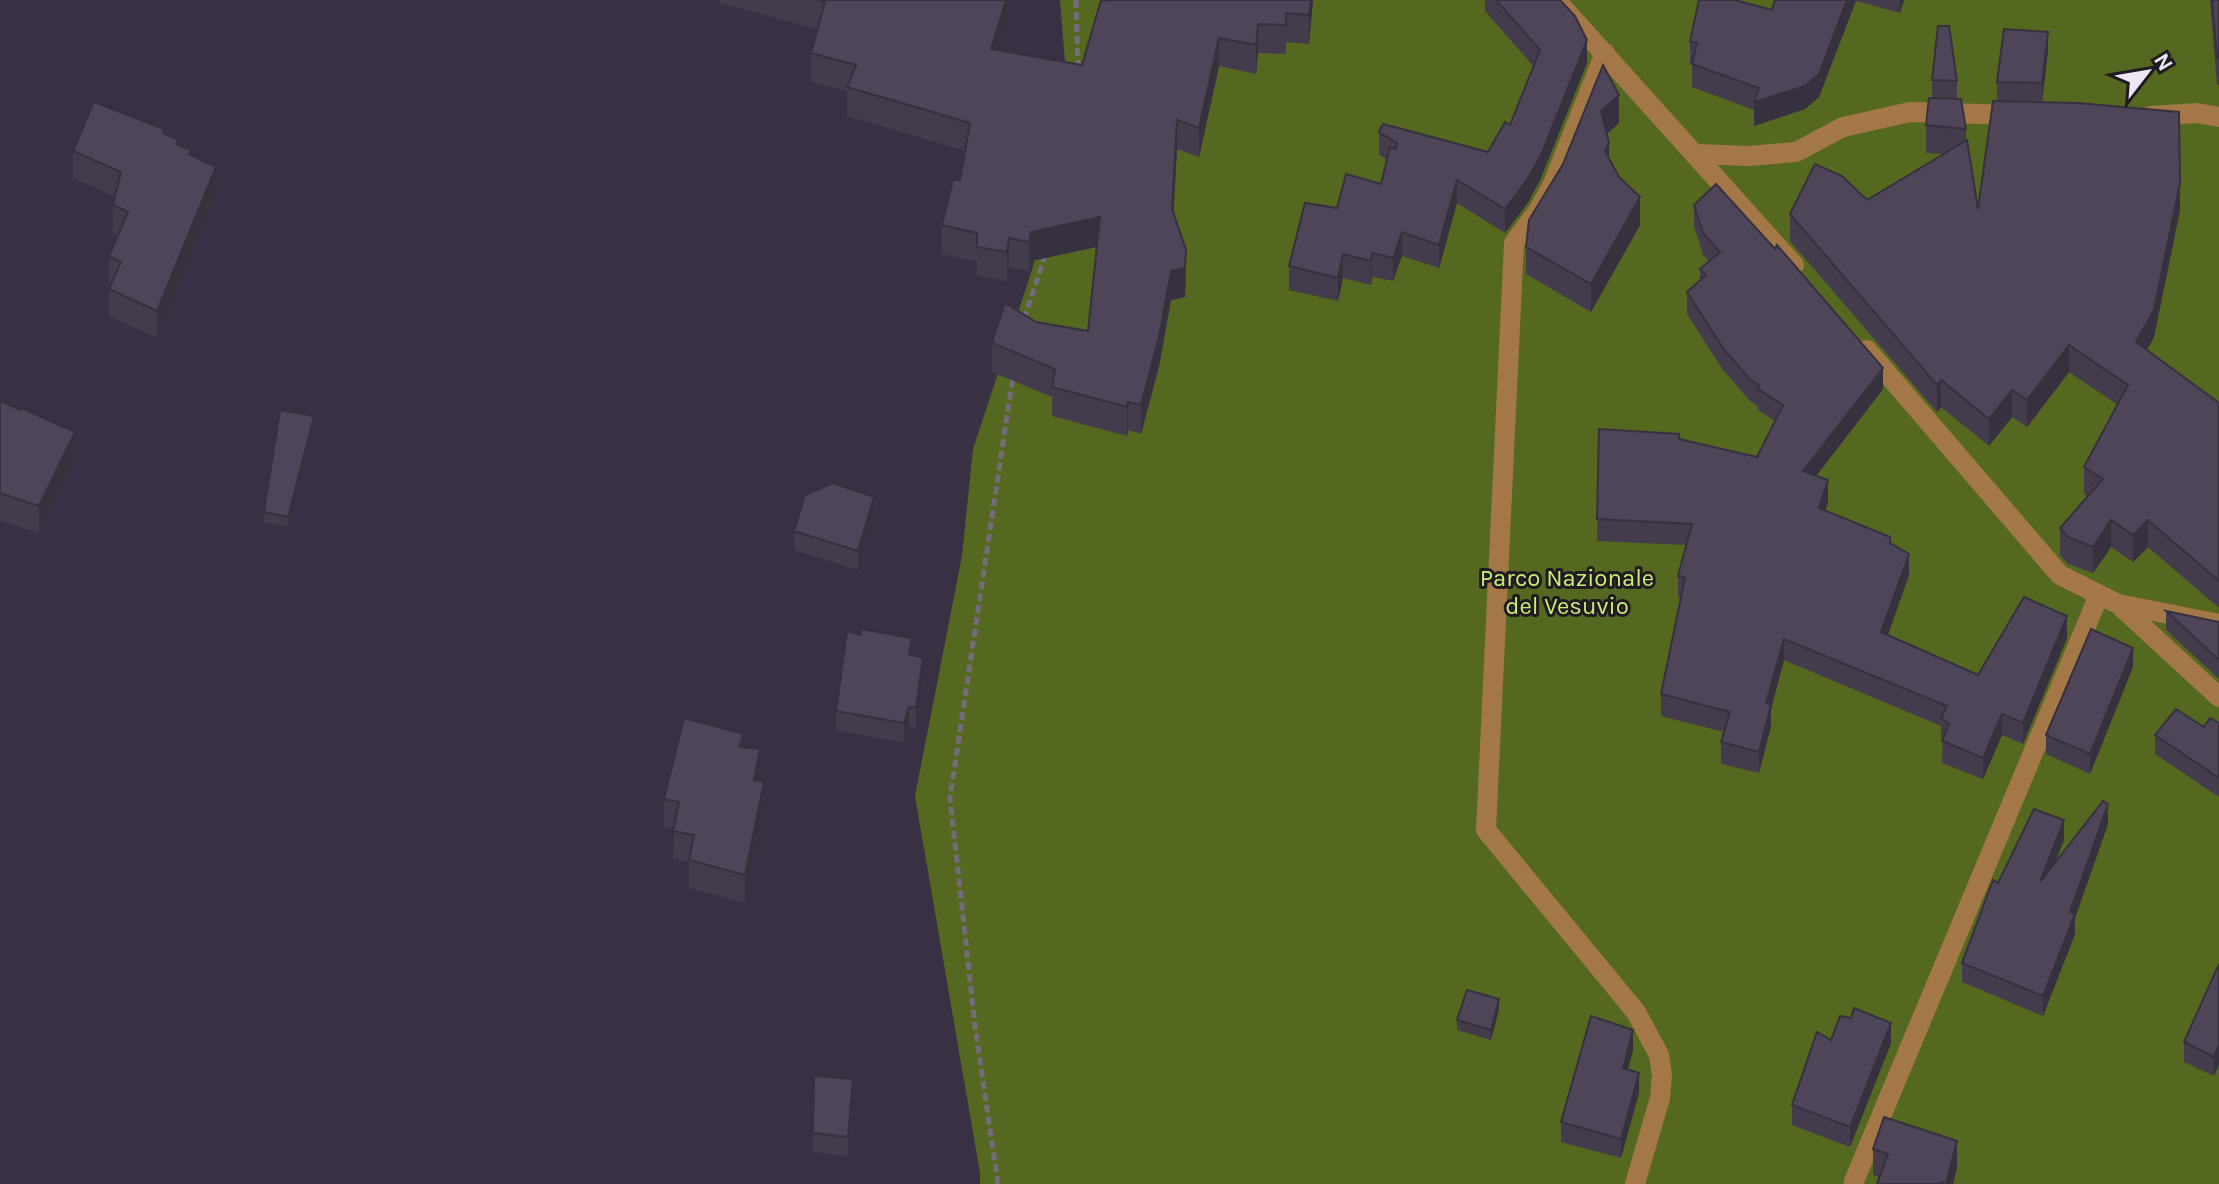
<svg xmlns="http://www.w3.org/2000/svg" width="2219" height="1184" font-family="Karla,sans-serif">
	<rect width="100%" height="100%" fill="#3a3043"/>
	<path fill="#556820" d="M1060 0H2219V1184H980V1173L915 796 962 556 973 449 1032 270 1070 123Z"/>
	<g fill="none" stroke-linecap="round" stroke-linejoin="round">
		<path stroke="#746b7c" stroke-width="5" stroke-dasharray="8 4" stroke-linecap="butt" d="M1076 0 1078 71
			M1024 319 1046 253
			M998 1184 975 1026 950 798 1013 376"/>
		<path stroke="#a37846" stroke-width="20" d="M1556 0 1794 265
			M1605 53 1552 186 1538 211 1514 243 1486 830 1636 1012 1659 1055 1662 1075 1660 1098 1635 1184
			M2151 116 2197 113 2219 117
			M1696 154 1749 156 1796 152 1843 127 1910 112 2015 115
			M1867 350 2060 575 2118 604 2219 624
			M2119 605 2219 697
			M1854 1181 2099 595"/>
	</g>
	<path fill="#443b4d" d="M719 0H1007V25L999 50 1082 65 1109 1 1313 0 1309 44 1286 42V54L1258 53 1256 74 1219 66 1199 157 1177 149 1173 214 1186 279 1185 297 1171 300 1159 366 1141 434 1128 430 1127 436 1052 416V397L992 372V343L1036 322 1088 331 1097 247 1031 261 1029 271 1009 267 1007 281 977 276V262L942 254V225L960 180 965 151 847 116V91L811 82V53L817 29 719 3Z
		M1485 0H1560L1587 63 1540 180 1527 204 1505 233 1457 203 1439 268 1402 256 1393 281 1372 277 1371 285 1343 278 1338 301 1289 290V266L1337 208 1381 184 1387 160 1379 155V132L1488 152 1510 125 1534 67 1485 11Z
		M1775 0H1904L1900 13 1856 1 1819 97 1805 109 1754 126V110L1692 87V65L1690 64V41L1772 10Z
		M2210 0H2219V85H2217Z
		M2048 51 2042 102 2180 210 2154 337 2147 350 2219 403V608L2148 547 2133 562 2111 547 2093 573 2068 564 2060 555V528L2088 496 2084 494V467L2118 405 2069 372 2027 427 2012 417 1989 446 1941 407 1937 412 1790 241V214L1867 200 1943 154 1926 153V125L1932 98V80L1957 81V98L1966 129V140L1978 209 1997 101V82Z
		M1619 123 1607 134 1609 159 1640 225 1591 312 1526 274V247L1563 164Z
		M164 134 191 155 216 194 157 338 109 316V289L111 284 109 283V256L118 235 113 232V205L115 197 73 178V151Z
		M1694 205 1883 389 1816 476 1828 502 1825 511 1890 543 1909 575 1888 635 1978 675 2067 638 2023 744 2002 735 1983 779 1942 763 1943 740 1941 739V726L1784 660 1771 709V726L1759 773 1721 764V742L1724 732 1661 716V694L1681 598 1678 597V576L1686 545 1597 541 1599 429 1679 439 1757 457 1775 421 1758 410V406L1750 401 1723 370 1687 314V292L1700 280V269L1709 261 1703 255 1694 226Z
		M0 401 75 460 39 533 0 521Z
		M314 426 288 527 264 522V512Z
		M874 516 858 570 794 550V531Z
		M2166 611 2219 622V679L2166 630Z
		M912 655 923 678 916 728 909 726 904 743 836 730V711Z
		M2133 667 2090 774 2046 754V735Z
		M2219 723V797L2155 754V735Z
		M744 747 760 777V781L764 810 745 903 689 888V862L673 859 674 829 664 827V799Z
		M2108 824 2075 918V934L2043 1016 1962 982V963L1998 883 2064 840 2055 862Z
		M2219 964V1064L2214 1076 2184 1062V1042Z
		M1499 1009 1491 1040 1457 1030V1020Z
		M1831 1040 1891 1043 1850 1147 1792 1125V1105Z
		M1633 1050 1628 1069 1639 1093 1621 1158 1561 1142V1122Z
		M814 1076 853 1099 848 1156 813 1152Z
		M1873 1149 1957 1167 1953 1184H1877L1879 1177 1873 1175Z"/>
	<path fill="#37303e" d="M1006 0H1007V25L991 78V49Z
		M1311 0H1313L1309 44V15Z
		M1847 0H1856L1819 97 1805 109 1754 126V102Z
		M1900 0H1904L1900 13Z
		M1258 24V53L1256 74V45Z
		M2048 32V51L2042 103V83Z
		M1219 38V66L1199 157V128Z
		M1587 40V63L1540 180 1527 204 1505 233V209Z
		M1619 95V123L1601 139V111Z
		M1177 120V149L1172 238V209Z
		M1609 143V171L1605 151Z
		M216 167V194L157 338V311Z
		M1457 180V203L1439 268V245Z
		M2180 183V210L2154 337 2136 369V342Z
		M1640 197V225L1591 312V284Z
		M1100 217V246L1031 261 1029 271V242L1031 232Z
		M1402 232V256L1393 281V258Z
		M1009 238V267L1007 281V252Z
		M1186 250 1185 297 1171 300 1159 366 1141 434V405L1171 271Z
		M1372 253V277L1371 285V261Z
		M1343 254V278L1338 301V278Z
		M2069 345V372L2027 427V400Z
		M1883 368V389L1803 493V471Z
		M1941 380V407L1937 412V385Z
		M2012 390V417L1989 446V419Z
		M1128 402V430L1127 436V407Z
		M314 416V426L288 527V517Z
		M75 432V460L39 533V506Z
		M1828 480V502L1819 530V508Z
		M874 497V516L858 570V551Z
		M2111 520V547L2093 573V547Z
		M2148 520V547L2133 562V535Z
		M1909 554V575L1881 653V632Z
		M2067 616V638L2023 744V723Z
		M1784 639V660L1771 709V726L1759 773V752L1766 703Z
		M2133 648V667L2090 774V754Z
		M923 658V678L916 728V708Z
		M909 707V726L904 743V723Z
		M2002 714V735L1983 779V758Z
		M744 734V762L739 747Z
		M760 749V777L754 808V780Z
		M764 782V810L745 903V875Z
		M2108 804V824L2075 918V934L2043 1016V996L2070 912Z
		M2064 820V840L2040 901V882Z
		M1499 999V1009L1491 1040V1030Z
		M1891 1023V1043L1850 1147V1127Z
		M1633 1030V1050L1623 1087V1068Z
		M2219 1045V1064L2214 1076V1057Z
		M1639 1073V1093L1621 1158V1139Z
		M853 1079V1099L848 1156V1137Z
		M1957 1141V1167L1953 1184H1946Z"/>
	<path fill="#4f4559" stroke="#37303e" stroke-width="2" d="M819 0H1006L991 49 1082 65 1101 0 1109 1 1110 0H1311L1309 15 1286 13V25L1258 24 1256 45 1219 38 1199 128 1177 120 1172 209 1186 250 1185 268 1171 271 1159 337 1141 405 1128 402 1127 407 1052 387 1055 369 992 343 1005 303 1036 322 1088 331 1100 217 1031 232 1029 242 1009 238 1007 252 977 247V233L942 225 953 180H960L970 123 847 87 856 65 811 53 825 2Z
		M1496 0H1560L1575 16 1587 40 1540 157 1527 180 1505 209 1457 180 1439 245 1402 232 1393 258 1372 253 1371 261 1343 254 1338 278 1289 266 1305 203 1337 208 1346 174 1381 184 1390 147 1396 149 1397 143 1379 132 1383 124 1488 152 1505 122 1510 125 1540 50Z
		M1699 0H1735L1772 10 1775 0H1847L1819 74 1805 86 1754 102 1759 88 1692 64 1697 43 1690 41Z
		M2212 0H2219V57L2217 58Z
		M1938 26H1949L1957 81 1932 80Z
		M2004 29 2048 32 2042 83 1997 82Z
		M1603 65 1619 95 1601 111 1609 143 1605 151 1619 177 1640 197 1591 284 1526 247 1529 220 1563 164Z
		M1929 98 1961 99 1966 129 1926 125Z
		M1993 101 2078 103 2179 112 2180 183 2154 310 2136 342 2219 403V581L2148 520 2133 535 2111 520 2093 547 2068 537 2060 528 2103 479 2084 467 2128 385 2069 345 2027 400 2012 390 1989 419 1941 380 1937 385 1790 214 1815 164 1842 176 1867 200 1967 140 1978 209Z
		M94 102 164 129 163 133 179 140 176 144 191 150 189 154 216 167 157 311 109 289 121 262 109 256 128 212 113 205 121 172 73 151Z
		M1716 184 1775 249 1777 245 1883 368 1803 471 1828 480 1819 508 1890 537V543L1909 554 1881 632 1978 675 2024 597 2067 616 2023 723 2002 714 1983 758 1942 741 1949 724 1941 718 1947 706 1784 639 1766 703 1771 705 1759 752 1721 742 1730 712 1661 694 1685 578 1678 576 1692 524 1597 519 1599 429 1679 434V439L1757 457 1783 405 1758 389 1759 385 1750 380 1723 348 1687 292 1706 275 1700 269 1720 252 1703 233 1694 205Z
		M0 401 20 410 21 408 75 432 39 506 0 493Z
		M280 410 314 416 288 517 264 512Z
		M833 483 874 497 858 551 794 531 805 495Z
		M2166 611 2219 622V660Z
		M861 629 912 638 909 654 923 658 916 708 909 707 904 723 836 711 847 631 861 635Z
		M2091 629 2133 648 2090 754 2046 735Z
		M2176 709 2204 727 2210 718 2219 723V778L2155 735Z
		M684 718 744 734 739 747 760 749 754 780 764 782 745 875 689 860 694 835 673 831 679 802 664 799Z
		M2103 801 2108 804 2070 912 2075 914 2043 996 1962 963 1993 880 1998 883 2034 809 2064 820 2040 882Z
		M2219 964V1045L2214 1057 2184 1042Z
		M1467 990 1499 999 1491 1030 1457 1020Z
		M1854 1008 1891 1023 1850 1127 1792 1105 1817 1032 1831 1040 1840 1016 1851 1018Z
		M1591 1016 1633 1030 1623 1068 1639 1073 1621 1139 1561 1122Z
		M814 1076 853 1079 848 1137 813 1133Z
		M1884 1117 1957 1141 1946 1184 1942 1182V1184H1877L1888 1154 1873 1149Z"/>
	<g text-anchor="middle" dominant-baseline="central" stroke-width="6" stroke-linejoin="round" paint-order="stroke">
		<g font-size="24" fill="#c9ed6e" stroke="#1f1a23">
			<text x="1567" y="578">Parco Nazionale<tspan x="1567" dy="28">del Vesuvio</tspan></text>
		</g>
	</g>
	<g transform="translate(2147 72) rotate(59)" stroke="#1f1a23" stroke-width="6" paint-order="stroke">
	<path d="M0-6L14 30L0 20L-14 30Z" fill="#eee8f5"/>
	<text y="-12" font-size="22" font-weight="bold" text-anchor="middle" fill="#eee8f5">N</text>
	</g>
</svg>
